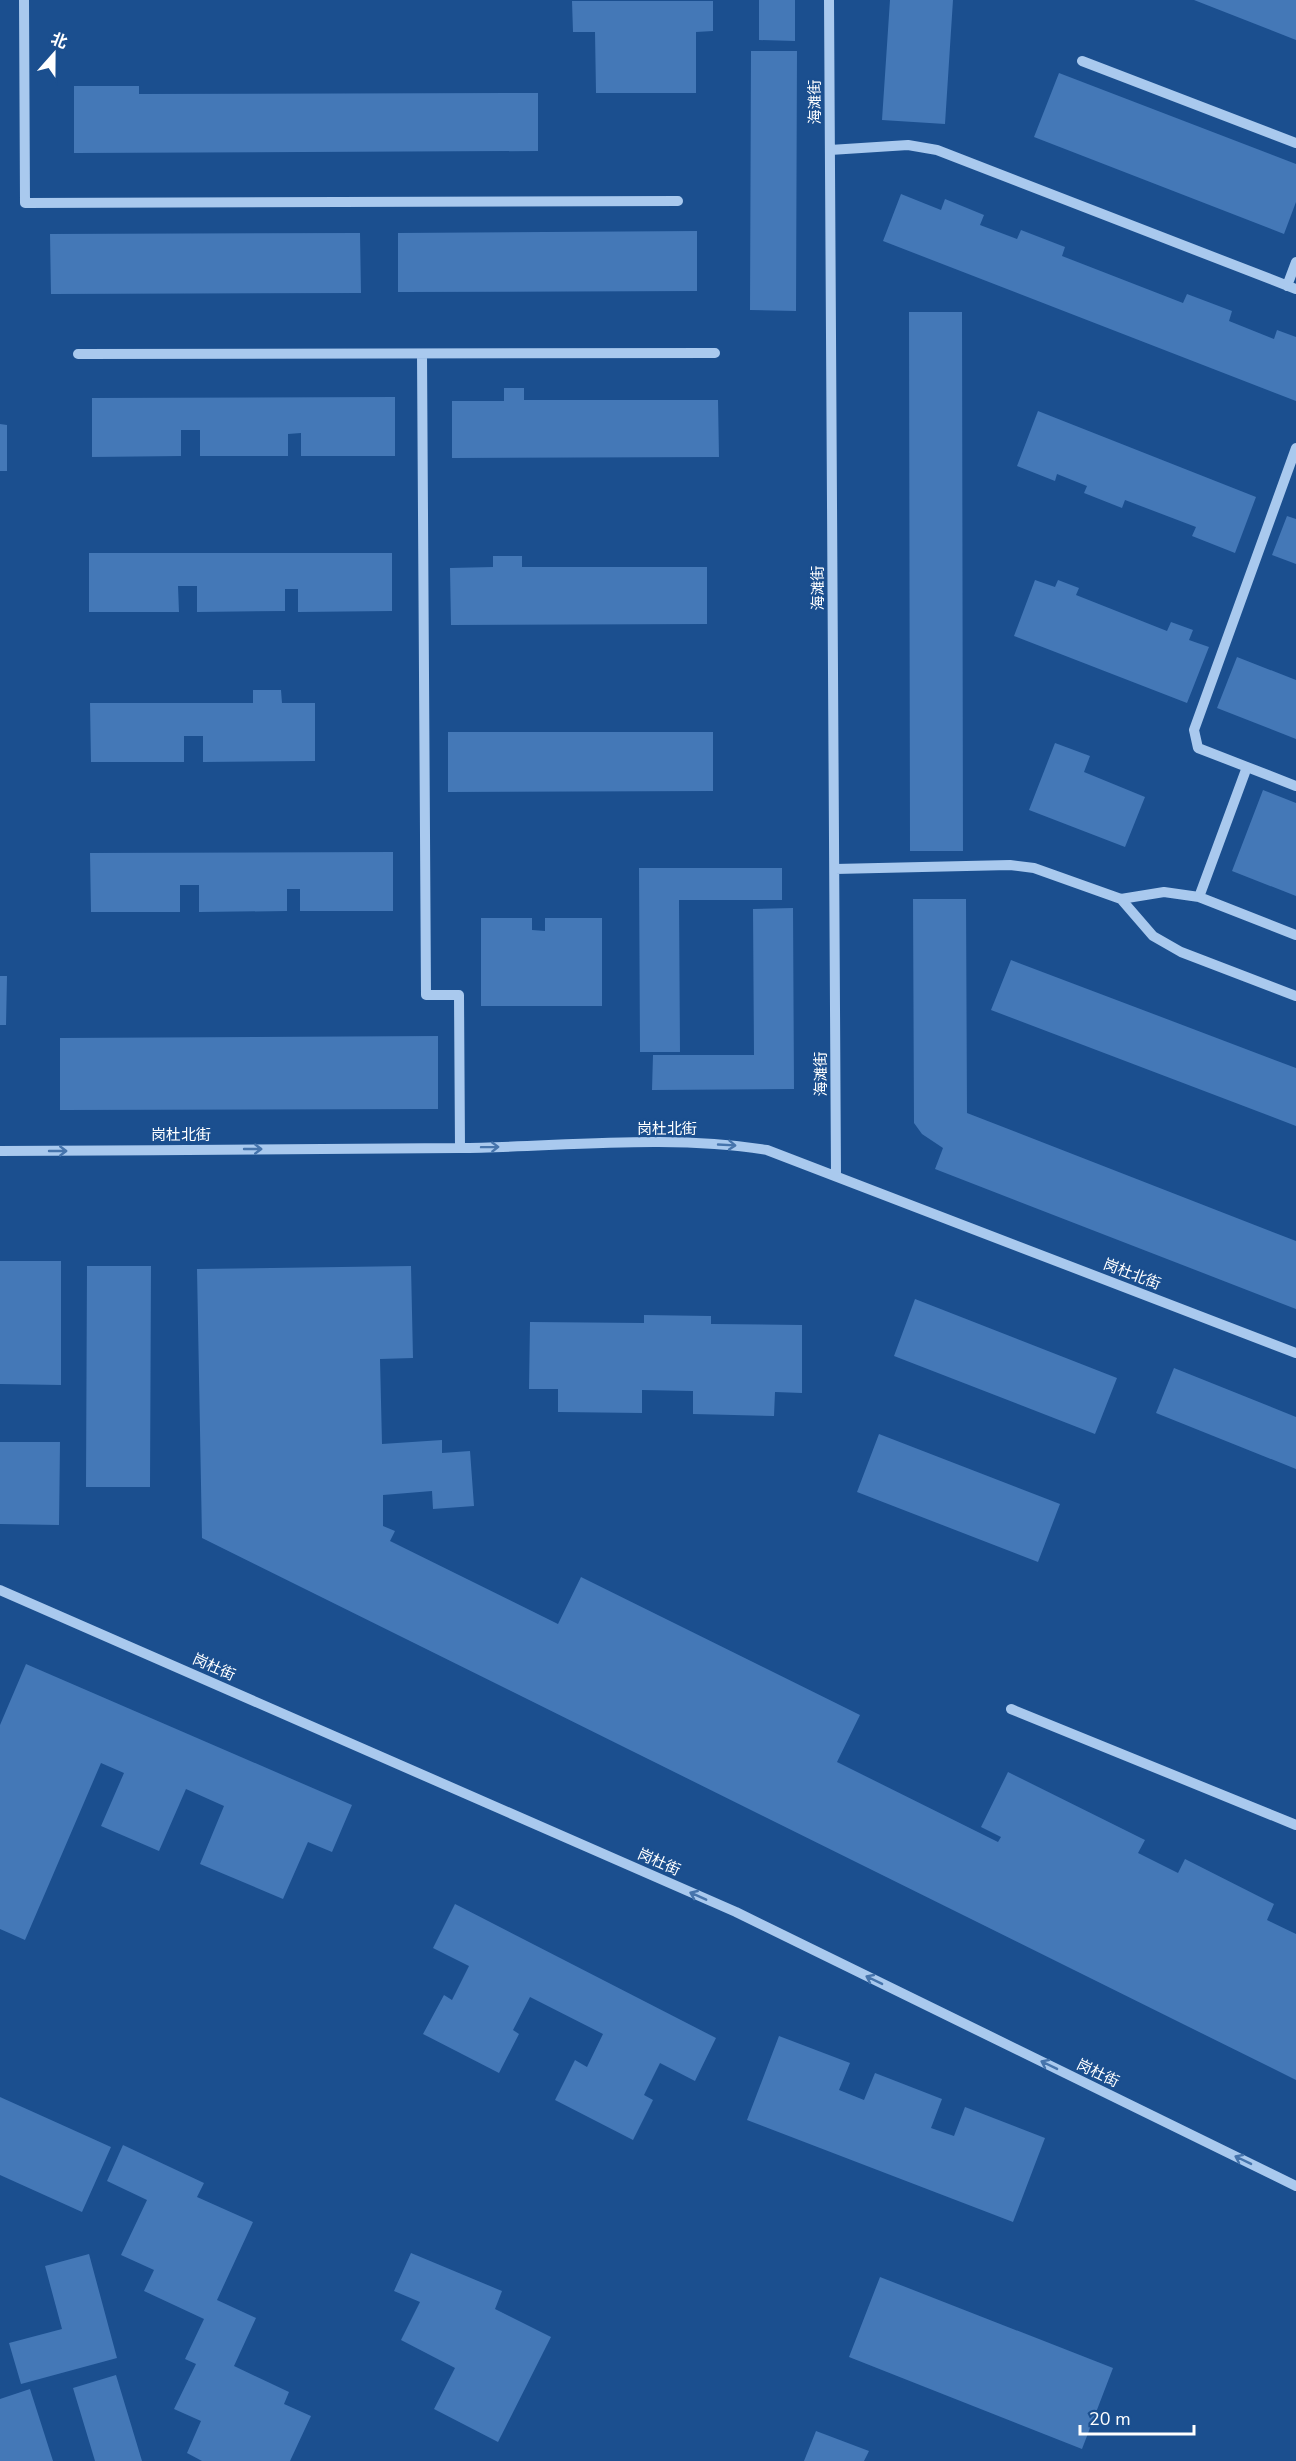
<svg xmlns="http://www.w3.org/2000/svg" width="1296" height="2461" font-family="'Nunito Sans','Noto Sans SC',sans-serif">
	<rect width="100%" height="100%" fill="#1b4f8f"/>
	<path fill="#4478b7" d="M759 0H795V41L759 40Z
		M890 0H953L945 124 882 120Z
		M1194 0H1296V40Z
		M572 1H713V31L696 32V93H596L595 32H573Z
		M751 51H797L796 311 750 310Z
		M1059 73 1296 164V202L1284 234 1034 137Z
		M74 86H139V94L538 93V151L74 153Z
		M901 194 941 210 945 199 984 215 980 225 1017 239 1021 230 1065 247 1062 256 1183 303 1187 294 1232 311 1229 321 1274 339 1277 330 1296 337V401L883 241Z
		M697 231V291L398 292V233Z
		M360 233 361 293 51 294 50 234Z
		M909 312H962L963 851H910Z
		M504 388H524V400H718L719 457 452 458V401H504Z
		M395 397V456H301V433L288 434V456H200V430H181V456L92 457V398Z
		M1038 411 1256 497 1235 553 1192 536 1196 527 1125 500 1122 508 1084 493 1087 486 1057 474 1055 481 1017 466Z
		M0 424 7 425V471H0Z
		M1287 516 1296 519V564L1272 555Z
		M89 553H392V611L298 612V589H285V611L197 612V586H178L179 612H89Z
		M493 556H522V567H707V624L451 625 450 568 493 567Z
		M1035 580 1055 587 1058 580 1079 588 1076 595 1167 631 1171 622 1193 630 1189 640 1209 647 1187 703 1014 636Z
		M1237 657 1296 680V739L1217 708Z
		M253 690H281L282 703H315V761L203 762V736H184V762H91L90 703H253Z
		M448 732H713V791L448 792Z
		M1055 743 1090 756 1084 772 1145 797 1125 847 1029 810Z
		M1263 790 1296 803V896L1232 871Z
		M393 852V911H300V889H287V911L199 912V885H180V912H91L90 853Z
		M639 868H782V900H679L680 1052H640Z
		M913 899H966L967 1113 1296 1241V1309L935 1169 943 1148 922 1134 914 1123Z
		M793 908 794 1089 652 1090 653 1055H754L753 909Z
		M481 918H532V930L545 931V918H602V1006H481Z
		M1011 960 1296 1068V1126L991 1010Z
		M0 976H7L6 1025H0Z
		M438 1036V1109L60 1110V1038Z
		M0 1261H61V1385L0 1384Z
		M87 1266H151L150 1487H86Z
		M411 1266 413 1358 380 1359 382 1444 442 1440V1453L470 1451 474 1506 433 1509 432 1491 383 1495V1526L395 1531 390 1541 558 1624 581 1577 860 1715 837 1762 998 1842 1001 1837 981 1827 1008 1772 1145 1840 1138 1853 1178 1873 1185 1859 1274 1904 1267 1920 1296 1934V2080L202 1538 197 1269Z
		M915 1299 1117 1378 1095 1434 894 1356Z
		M644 1315 711 1316V1324L802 1325V1393L775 1392 774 1416 693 1414V1391L642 1390V1413L558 1412V1389H529L530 1322 644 1323Z
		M1174 1368 1296 1417V1469L1156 1413Z
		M879 1434 1060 1504 1038 1562 857 1492Z
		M0 1442H60L59 1525 0 1524Z
		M26 1664 352 1805 332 1852 308 1842 283 1899 200 1864 224 1806 186 1789 159 1851 101 1826 124 1773 101 1763 25 1940 0 1929V1725Z
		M455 1904 716 2038 695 2081 660 2063 644 2095 653 2100 633 2140 555 2100 575 2060 587 2067 603 2034 530 1997 513 2030 519 2034 499 2073 423 2034 444 1995 452 2000 469 1966 433 1948Z
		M779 2036 850 2063 839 2090 864 2100 875 2073 942 2099 931 2128 954 2136 965 2107 1045 2138 1013 2222 747 2120Z
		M0 2097 111 2147 82 2212 0 2175Z
		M123 2145 204 2183 197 2197 253 2222 217 2300 256 2318 234 2366 289 2392 284 2404 311 2416 290 2461H202L187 2453 201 2421 174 2409 196 2364 185 2359 204 2319 144 2291 154 2270 121 2255 147 2200 107 2181Z
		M411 2253 502 2291 495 2309 551 2337 498 2442 434 2409 455 2368 401 2340 420 2302 394 2291Z
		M89 2254 117 2358 21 2384 9 2343 62 2329 45 2266Z
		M880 2277 1113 2368 1082 2449 849 2357Z
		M116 2375 142 2461H95L73 2388Z
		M30 2389 53 2461H0V2399Z
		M816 2431 869 2451 864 2461H804Z"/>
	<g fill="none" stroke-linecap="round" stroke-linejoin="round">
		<path stroke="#a9c9ee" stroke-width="10" d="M24 0 25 203 678 201
			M829 0 836 1176
			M1082 61 1296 143
			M830 150 908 145 937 150 1296 289
			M1287 286 1296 262
			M78 354 715 353
			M422 354 426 995H459L460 1148
			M1296 448 1194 730 1198 748 1296 786
			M835 869 1010 865 1034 868 1121 899 1153 936 1181 952 1296 996
			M1199 897 1247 767
			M1121 899 1164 892 1199 897 1296 935
			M0 1151C153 1150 306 1150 459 1148 561 1147 666 1134 767 1150L1296 1353
			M0 1590 736 1912 1296 2186
			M1011 1709 1296 1825"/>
	</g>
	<defs><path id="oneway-shaft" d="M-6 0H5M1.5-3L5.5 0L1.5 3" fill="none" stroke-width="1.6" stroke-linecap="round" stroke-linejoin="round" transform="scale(1.5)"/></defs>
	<g stroke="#4674ac">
		<use href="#oneway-shaft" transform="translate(727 1145) rotate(3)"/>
		<use href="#oneway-shaft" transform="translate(490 1147) rotate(-1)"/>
		<use href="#oneway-shaft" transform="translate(253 1149)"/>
		<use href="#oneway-shaft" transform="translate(58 1151)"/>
		<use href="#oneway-shaft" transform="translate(698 1896) rotate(-156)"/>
		<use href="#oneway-shaft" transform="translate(874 1980) rotate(-154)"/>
		<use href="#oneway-shaft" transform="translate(1049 2065) rotate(-154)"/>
		<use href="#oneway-shaft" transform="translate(1243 2160) rotate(-154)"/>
	</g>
	<g text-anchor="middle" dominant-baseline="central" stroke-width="4.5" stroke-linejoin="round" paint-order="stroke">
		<g font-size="15" fill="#fff" stroke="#1b4f8f">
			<text transform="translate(815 102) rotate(-90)">海滩街</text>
			<text transform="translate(818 588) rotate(-90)">海滩街</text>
			<text transform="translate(821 1074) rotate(-90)">海滩街</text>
			<text x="667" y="1129">岗杜北街</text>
			<text x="181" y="1135">岗杜北街</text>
			<text transform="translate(1132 1274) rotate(21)">岗杜北街</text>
			<text transform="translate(214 1667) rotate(24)">岗杜街</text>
			<text transform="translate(659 1862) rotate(24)">岗杜街</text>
			<text transform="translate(1098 2073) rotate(26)">岗杜街</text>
		</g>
	</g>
	<g transform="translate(54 54) rotate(21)" stroke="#1b4f8f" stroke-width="4.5" paint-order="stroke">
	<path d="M0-4.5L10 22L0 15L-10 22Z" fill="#ffffff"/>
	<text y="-9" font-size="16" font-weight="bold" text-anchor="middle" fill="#ffffff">北</text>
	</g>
	<path d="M1080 2425v9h114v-9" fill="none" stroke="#ffffff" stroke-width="3"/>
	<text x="1089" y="2425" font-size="18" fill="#ffffff" stroke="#1b4f8f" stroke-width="4.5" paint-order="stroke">20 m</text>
</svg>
